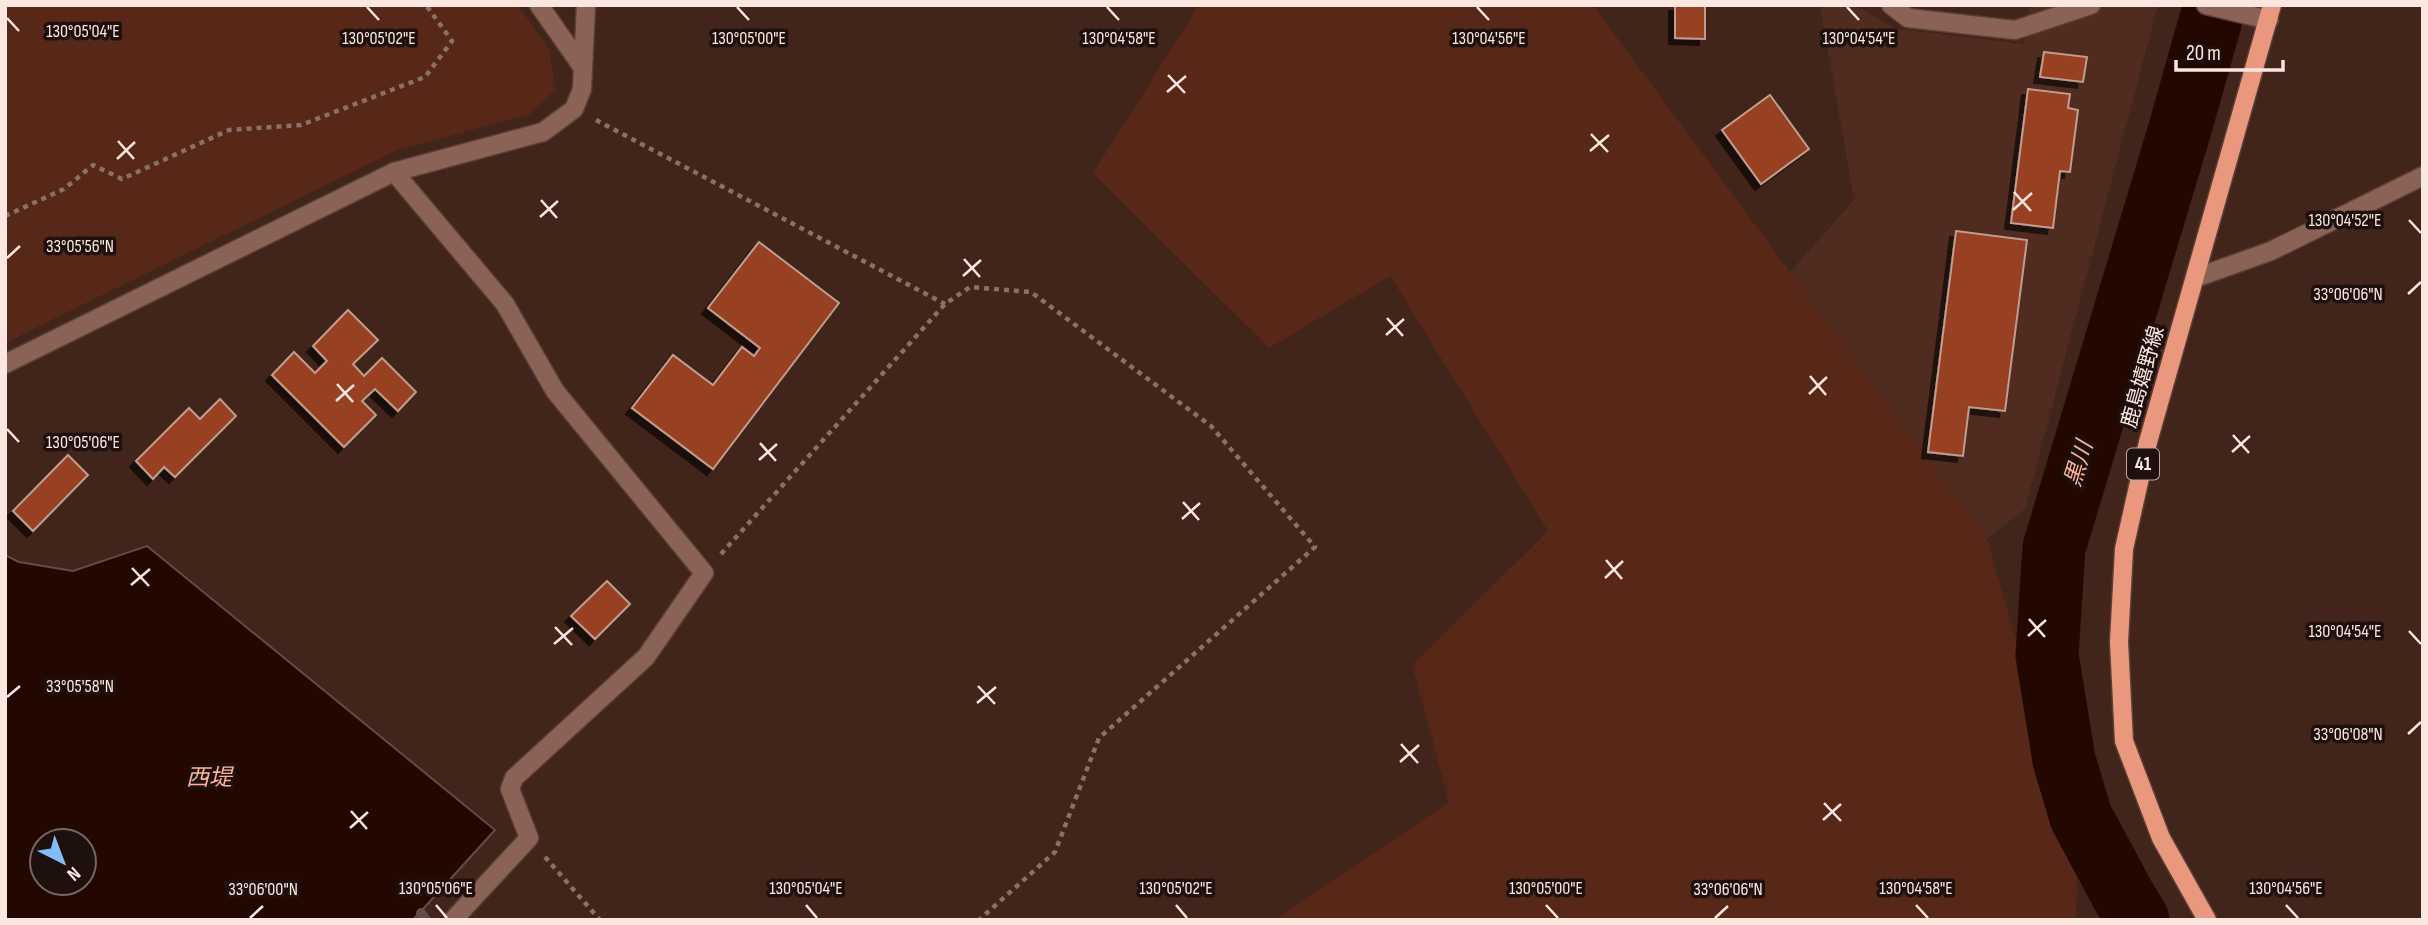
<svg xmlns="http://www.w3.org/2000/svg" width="2428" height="925" font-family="'Sofia Sans Condensed','Noto Sans JP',sans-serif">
	<defs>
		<filter id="shadow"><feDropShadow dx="-6" dy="6" stdDeviation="0" flood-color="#0009"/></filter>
	</defs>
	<rect width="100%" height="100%" fill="#41241a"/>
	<path fill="#502c20" d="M1820 5H1854L1896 29 2024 44 2030 5H2158L2025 509 1987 539 1790 272 1854 200Z"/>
	<path fill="#572717" d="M5 5H518L549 49 556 89 530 114 395 151 5 343Z
		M1199 5H1593L1987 539 2078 855 2076 920H1275L1449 802 1412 665 1548 531 1390 276 1269 348 1093 173Z"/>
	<path fill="#230802" stroke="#644b45" stroke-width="2" fill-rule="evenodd" d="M147 546 495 830 413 920H5V555L19 562 73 571ZM42 841H84V883H42Z"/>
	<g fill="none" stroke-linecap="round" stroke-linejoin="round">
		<path stroke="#644b45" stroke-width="10" d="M421 913 426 920"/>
		<path stroke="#230802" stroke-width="63" d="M2138 920 2124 897 2081 817 2064 760 2047 655 2054 548 2179 132 2215 5"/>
	</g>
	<path fill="#974021" stroke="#c19c90" stroke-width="2" filter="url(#shadow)" d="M1675 5H1705V39L1675 38Z
		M2044 52 2087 57 2083 82 2040 77Z
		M2028 89 2070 94 2068 108 2078 110 2070 172 2060 171 2053 228 2011 223Z
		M1770 95 1809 149 1761 184 1722 130Z
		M1956 231 2027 240 2005 411 1969 407 1963 456 1928 452Z
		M759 242 839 303 713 469 632 408 673 355 713 385 742 347 754 356 760 348 708 308Z
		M348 310 378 340 353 364 364 376 382 358 416 392 398 411 375 389 362 401 376 415 344 447 272 375 294 352 315 373 327 361 313 346Z
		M220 399 236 416 175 477 164 467 153 479 136 461 189 408 200 419Z
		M68 455 88 475 33 531 13 511Z
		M607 581 630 604 595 639 571 616Z"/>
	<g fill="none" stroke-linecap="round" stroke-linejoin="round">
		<defs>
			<path id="minor" d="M539 5 581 65
				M1891 5 1908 18 2015 30 2091 5
				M2206 5 2269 20
				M394 172 505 304 555 391 704 573 646 657 514 778 510 789 529 838 453 920
				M2195 278 2271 251 2423 176
				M5 364 394 172 543 132 574 109 582 89 586 5"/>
			<path id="major" d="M2207 920 2161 838 2124 741 2119 642 2124 549 2148 442 2272 5"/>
		</defs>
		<use href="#minor" stroke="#5b3f36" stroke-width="21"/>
		<use href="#major" stroke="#5b3f36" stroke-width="21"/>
		<path stroke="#8a7168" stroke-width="4.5" stroke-dasharray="5 5" stroke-linecap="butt" d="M596 120 945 304
			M5 216 64 189 93 165 122 179 229 130 301 125 425 77 452 41 426 5
			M721 554 945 304 970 287 1031 292 1211 426 1315 547 1099 738 1055 852 979 920
			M545 857 600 920"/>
		<use href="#minor" stroke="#8b6356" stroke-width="18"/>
		<use href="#major" stroke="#ea987d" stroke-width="18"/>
	</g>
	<path fill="none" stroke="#fbe7e0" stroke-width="2.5" d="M367 7 379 20M737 7 749 20M1107 7 1119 20M1477 7 1489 20M1847 7 1859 20M7 18 19 31M1168 75 1185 93M1167 92 1186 76M1591 134 1608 152M118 141 134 159M1590 151 1609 135M117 159 135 142M2014 192 2031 211M541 200 557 218M2013 210 2032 193M540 217 558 201M2409 220 2421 233M7 258 20 246M964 259 980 277M963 276 981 260M2408 294 2421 282M1387 318 1403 336M1386 335 1404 319M1810 376 1826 395M337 384 353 402M1809 394 1827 377M336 401 354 385M7 429 19 442M2233 435 2249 453M760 443 776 461M2232 452 2250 436M759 460 777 444M1183 502 1199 520M1182 519 1200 503M1606 560 1622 579M132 568 149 586M1605 578 1623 561M131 585 150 569M2029 619 2045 637M555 627 572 645M2409 631 2421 644M2028 636 2046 620M554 644 573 628M978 686 995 704M7 697 20 686M977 703 996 687M2408 734 2421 722M1401 744 1418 763M1400 762 1419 745M1824 803 1841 821M351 811 367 829M1823 820 1841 804M350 828 368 812M436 905 447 918M806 905 817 918M1176 905 1187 918M1546 905 1558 918M1916 905 1928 918M2286 905 2298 918M250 918 263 906M1715 918 1728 906"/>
	<g text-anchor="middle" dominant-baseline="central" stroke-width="7" stroke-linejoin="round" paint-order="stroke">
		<rect fill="#1e110d" stroke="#b9a7a1" stroke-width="2" x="2127" y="448.5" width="32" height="31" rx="5"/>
		<g font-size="19" font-weight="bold" fill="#fbe7e0">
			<text x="2143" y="464">41</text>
		</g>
		<g font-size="21" fill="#fbe7e0" stroke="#1e110d">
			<text transform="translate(2143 377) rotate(-74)">鹿島嬉野線</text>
		</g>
		<g font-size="23" font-style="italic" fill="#fcb29a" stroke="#1e110d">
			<text transform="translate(2079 464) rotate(-73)">黒川</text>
			<text x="209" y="778">西堤</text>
		</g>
	</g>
	<g font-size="18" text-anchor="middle" fill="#fbe7e0" stroke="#1e110d" stroke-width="7" stroke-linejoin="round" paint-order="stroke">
		<text x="83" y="37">130°05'04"E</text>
		<text x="379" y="44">130°05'02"E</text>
		<text x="749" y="44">130°05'00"E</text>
		<text x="1119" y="44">130°04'58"E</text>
		<text x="1489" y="44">130°04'56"E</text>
		<text x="1859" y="44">130°04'54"E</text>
		<text x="2345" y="226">130°04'52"E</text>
		<text x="80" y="252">33°05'56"N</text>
		<text x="2348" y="300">33°06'06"N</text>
		<text x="83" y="448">130°05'06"E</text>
		<text x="2345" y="637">130°04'54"E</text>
		<text x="80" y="692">33°05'58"N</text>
		<text x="2348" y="740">33°06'08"N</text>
		<text x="436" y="894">130°05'06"E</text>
		<text x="806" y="894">130°05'04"E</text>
		<text x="1176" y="894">130°05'02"E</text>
		<text x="1546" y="894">130°05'00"E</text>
		<text x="1916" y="894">130°04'58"E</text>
		<text x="2286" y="894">130°04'56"E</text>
		<text x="263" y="895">33°06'00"N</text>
		<text x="1728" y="895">33°06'06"N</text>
	</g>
	<rect width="2428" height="925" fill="none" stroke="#fbe7e0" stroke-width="14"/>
	<g transform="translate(63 862) rotate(138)"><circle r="33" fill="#1e110d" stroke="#766761" stroke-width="2"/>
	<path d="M0-5L12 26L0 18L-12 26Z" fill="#80bdfa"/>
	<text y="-10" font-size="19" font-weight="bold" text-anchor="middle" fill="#fbe7e0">N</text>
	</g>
	<path d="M2176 60v10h107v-10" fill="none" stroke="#fbe7e0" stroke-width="3.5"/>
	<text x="2186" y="60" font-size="21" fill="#fbe7e0" stroke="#1e110d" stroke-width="5" paint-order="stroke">20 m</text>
</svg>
